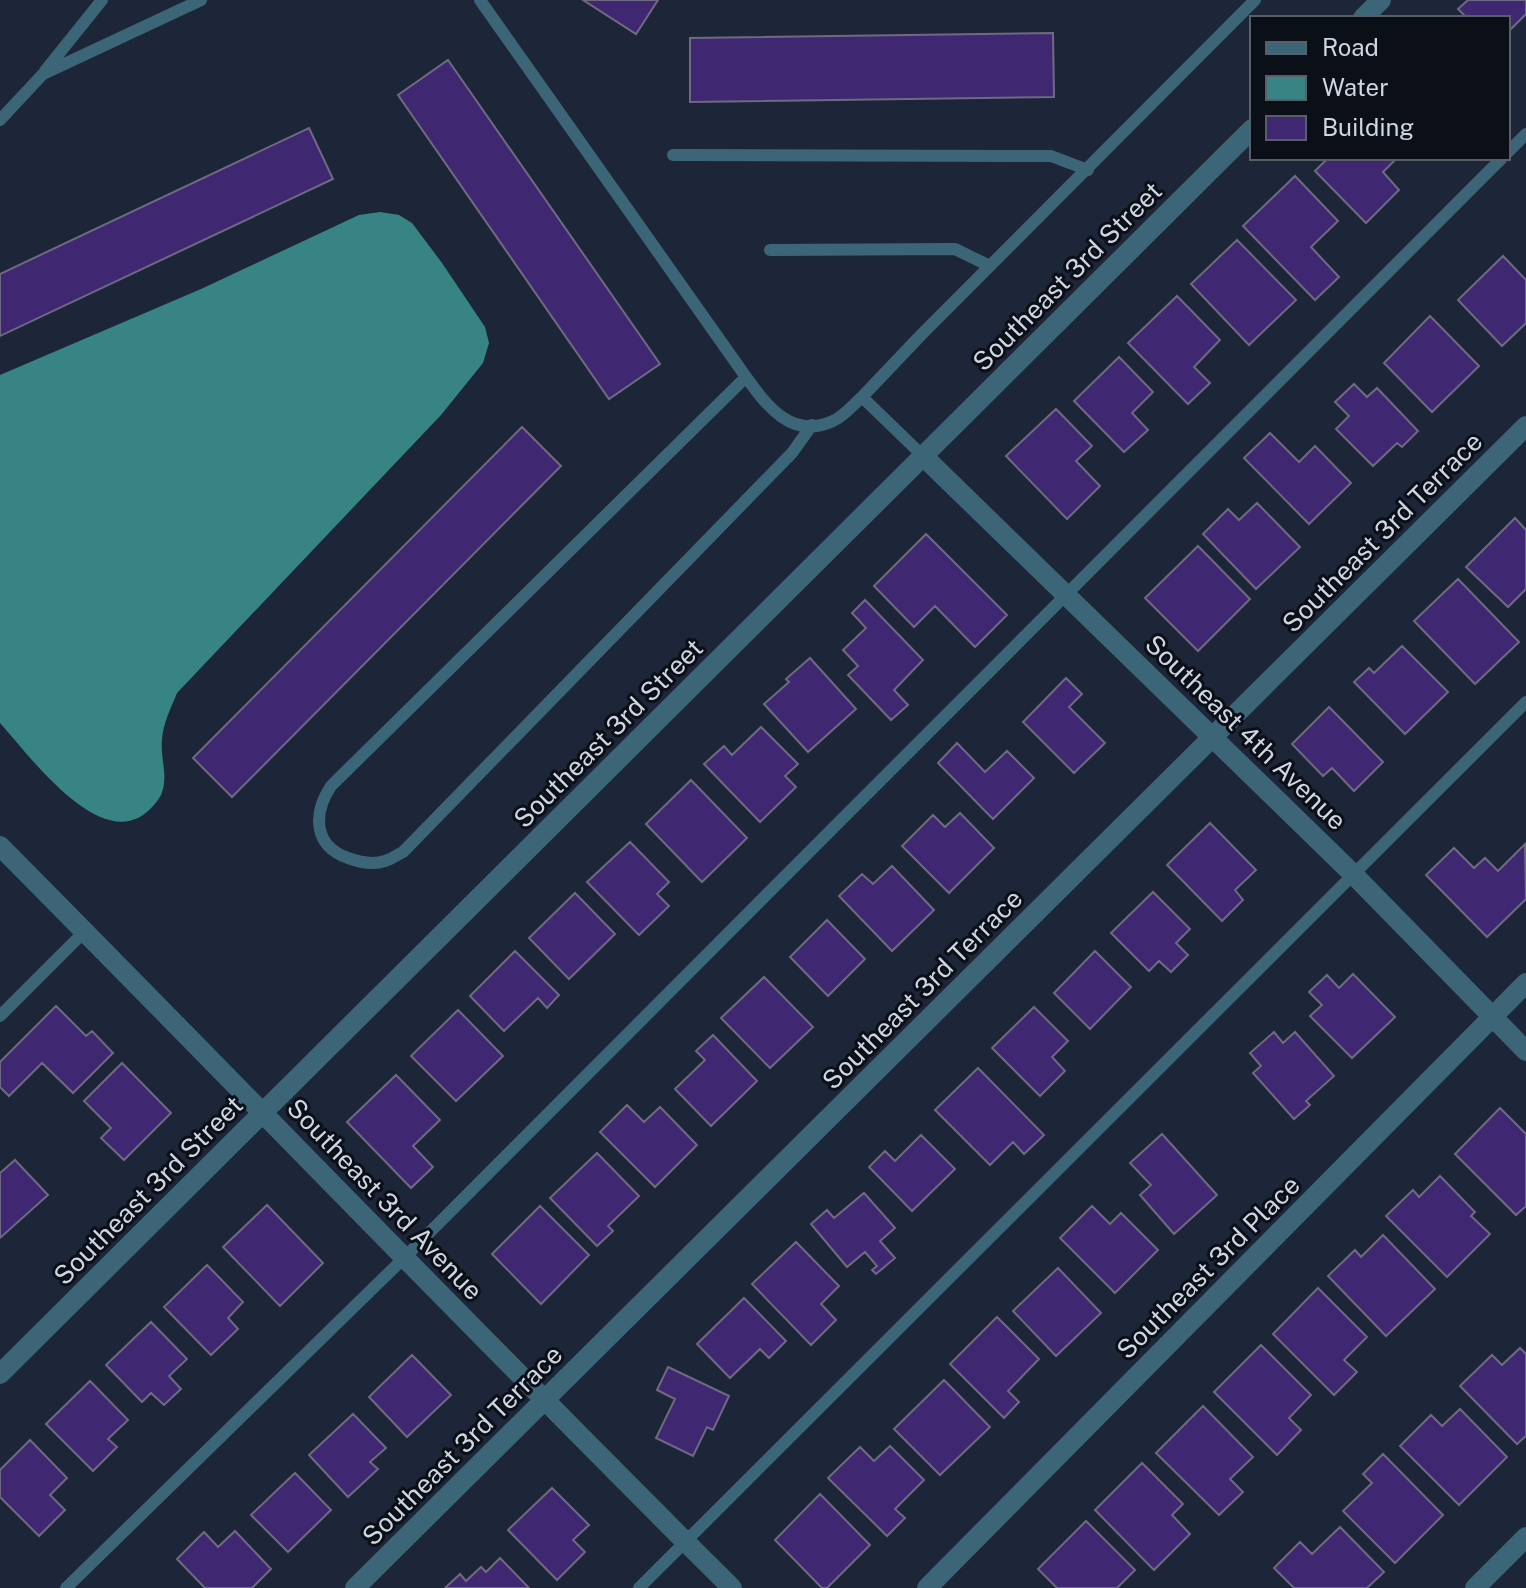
<svg xmlns="http://www.w3.org/2000/svg" width="1526" height="1588" font-family="'Public Sans',sans-serif">
	<rect width="100%" height="100%" fill="#1c2638"/>
	<path fill="#388484" d="M380 212 399 215 412 223 442 263 485 327 489 343 483 363 441 415 177 693C171 708 163 723 162 740 160 759 169 776 161 795 157 803 147 813 140 817 93 843 29 755 0 723V375L201 289 359 215Z"/>
	<path fill="#3f2772" stroke="#6f6a82" stroke-width="2" d="M583 0H658L636 34Z
		M1468 0H1526V14L1508 32V18H1467L1458 9Z
		M1053 33 1054 97 690 102V38Z
		M448 60 660 364 609 399 398 95Z
		M309 128 333 179 0 336V274Z
		M1328 158H1397L1383 172 1399 190 1366 223 1315 171Z
		M1295 176 1338 221 1311 247 1339 277 1315 300 1243 226Z
		M1237 240 1296 300 1249 345 1191 284Z
		M1503 256 1526 280V323L1502 346 1458 300Z
		M1177 296 1220 340 1194 367 1210 383 1188 404 1128 343Z
		M1430 316 1479 366 1432 412 1384 363Z
		M1119 357 1153 392 1132 413 1148 430 1124 452 1074 401Z
		M1354 384 1367 397 1377 388 1418 431 1402 447 1397 443 1373 466 1336 429 1349 416 1335 402Z
		M1056 409 1092 446 1076 461 1100 486 1067 519 1006 456Z
		M522 427 561 466 232 797 193 758Z
		M1270 433 1299 462 1315 446 1351 483 1309 524 1244 458Z
		M1257 503 1300 547 1256 589 1203 534 1228 509 1239 520Z
		M1515 518 1526 530V589L1508 607 1466 567Z
		M926 534 1007 615 975 647 935 606 914 627 874 586Z
		M1198 546 1250 599 1198 651 1145 598Z
		M1458 579 1519 642 1475 684 1414 621Z
		M865 600 923 660 894 690 908 705 891 720 848 675 858 666 843 650 866 628 852 613Z
		M1402 646 1448 692 1405 734 1354 682 1369 668 1374 673Z
		M810 658 856 709 808 752 764 704 789 682 786 679Z
		M1066 678 1082 694 1069 707 1105 743 1074 773 1023 722Z
		M1329 707 1383 762 1354 791 1332 768 1323 776 1292 744Z
		M761 727 798 764 785 776 796 787 760 822 704 764 724 746 732 755Z
		M957 743 985 772 1007 751 1034 778 993 819 938 763Z
		M691 780 747 838 702 882 646 824Z
		M960 813 994 848 949 893 902 846 933 815 945 827Z
		M1210 823 1256 870 1235 890 1243 900 1222 921 1167 865Z
		M630 842 669 882 657 894 669 906 639 935 587 882Z
		M1525 844 1526 899 1487 937 1426 875 1454 848 1474 868 1485 858 1498 871Z
		M892 866 934 910 892 951 839 896 862 874 873 884Z
		M1153 892 1190 929 1176 943 1188 955 1171 972 1159 961 1149 971 1111 933Z
		M575 893 615 934 569 979 529 938Z
		M827 920 865 959 828 996 790 957Z
		M515 951 559 995 547 1008 538 998 504 1031 470 996Z
		M1095 951 1131 987 1090 1029 1054 993Z
		M1353 974 1395 1017 1352 1058 1310 1016 1322 1005 1309 992 1327 975 1339 988Z
		M764 977 813 1027 770 1068 721 1018Z
		M56 1006 86 1036 92 1031 113 1053 73 1093 42 1063 9 1096 0 1087V1062Z
		M1034 1007 1068 1041 1052 1057 1065 1071 1040 1096 992 1048Z
		M458 1010 503 1056 456 1101 411 1056Z
		M1274 1032 1283 1043 1295 1032 1334 1076 1306 1101 1310 1105 1294 1119 1253 1073 1261 1066 1250 1053Z
		M713 1035 757 1081 711 1126 675 1089 705 1060 696 1051Z
		M122 1063 171 1113 124 1160 101 1138 111 1128 84 1101Z
		M978 1068 1044 1135 1024 1154 1013 1142 990 1165 935 1110Z
		M396 1075 440 1120 413 1146 433 1167 411 1188 347 1122Z
		M627 1105 644 1122 660 1107 697 1145 655 1187 600 1132Z
		M1500 1108 1526 1134V1206L1516 1215 1455 1154Z
		M1162 1134 1217 1195 1174 1234 1140 1195 1151 1185 1130 1163Z
		M921 1135 955 1169 912 1211 869 1167 885 1151 895 1161Z
		M597 1153 639 1196 608 1226 613 1231 597 1246 550 1198Z
		M15 1160 48 1195 0 1238V1173Z
		M1440 1176 1475 1212 1471 1216 1490 1234 1447 1277 1386 1216 1413 1190 1419 1197Z
		M864 1193 895 1228 880 1241 895 1258 876 1274 872 1270 877 1266 865 1252 847 1267 811 1224 827 1210 834 1218Z
		M267 1205 323 1263 280 1306 223 1247Z
		M540 1206 589 1255 541 1304 492 1254Z
		M1092 1206 1110 1224 1121 1213 1158 1250 1115 1293 1060 1238Z
		M1383 1235 1435 1289 1386 1336 1328 1276 1355 1250 1361 1257Z
		M796 1242 839 1286 821 1304 836 1320 811 1345 752 1284Z
		M207 1265 243 1302 228 1318 238 1329 211 1355 164 1307Z
		M1058 1268 1101 1313 1056 1356 1013 1311Z
		M1318 1288 1367 1337 1344 1360 1357 1372 1334 1395 1273 1334Z
		M744 1298 786 1341 769 1358 760 1349 730 1378 697 1344Z
		M997 1317 1039 1359 1008 1391 1019 1402 1004 1418 950 1364Z
		M151 1322 187 1359 169 1376 181 1389 164 1405 151 1393 142 1402 106 1365Z
		M1261 1345 1311 1395 1289 1418 1301 1430 1277 1455 1214 1392Z
		M1520 1348 1526 1354V1436L1517 1444 1460 1386 1492 1355 1502 1365Z
		M412 1355 451 1395 407 1437 369 1397Z
		M668 1367 729 1396 713 1430 707 1427 693 1456 656 1438 675 1399 657 1390Z
		M944 1380 990 1427 940 1475 894 1429Z
		M90 1381 128 1420 108 1439 117 1447 93 1471 46 1424Z
		M1203 1406 1253 1457 1230 1479 1243 1492 1219 1515 1156 1453Z
		M1460 1409 1507 1457 1459 1505 1400 1446 1431 1415 1442 1426Z
		M353 1414 386 1448 370 1462 378 1469 348 1497 309 1455Z
		M30 1440 67 1478 50 1495 65 1510 39 1536 0 1497V1470Z
		M890 1446 924 1480 895 1509 905 1518 887 1536 828 1478 860 1447 874 1461Z
		M1383 1454 1443 1515 1395 1563 1343 1511 1372 1483 1363 1474Z
		M1142 1463 1183 1504 1172 1515 1190 1534 1154 1570 1095 1510Z
		M295 1473 331 1510 288 1552 251 1515Z
		M552 1488 589 1525 573 1540 585 1552 557 1580 508 1530Z
		M820 1494 870 1545 827 1588H822L775 1540Z
		M1086 1521 1135 1570 1117 1588H1057L1038 1569Z
		M1340 1527 1384 1572 1367 1588H1294L1274 1568 1300 1542 1312 1554Z
		M235 1531 271 1569 252 1588H205L177 1559 204 1532 218 1547Z
		M500 1558 529 1588H445L460 1574 466 1581 481 1567 486 1572Z"/>
	<g fill="none" stroke-linecap="round" stroke-linejoin="round">
		<path stroke="#3c6678" stroke-width="12" d="M480 0 746 377C767 406 792 440 833 421 843 417 853 405 862 397L923 456
			M45 71 102 0
			M0 120 43 74 201 0
			M1508 152 1526 134
			M673 155 1051 156 1088 170
			M770 250 955 249 990 266
			M746 377 331 786C313 813 313 846 348 858 359 862 373 865 385 861 391 859 397 855 403 852L792 453 812 425
			M862 397 921 335 1255 0
			M0 1016 85 931
			M66 1588 405 1257 1502 158
			M639 1588 1526 702"/>
		<path stroke="#3c6678" stroke-width="20" d="M1363 18 1381 0
			M923 456 1353 874 1526 1051
			M0 846C245 1093 485 1343 732 1588
			M0 1374 1252 129
			M355 1588 1526 426
			M927 1588 1526 983
			M1475 1588 1526 1537"/>
	</g>
	<g text-anchor="middle" dominant-baseline="central" stroke-width="6" stroke-linejoin="round" paint-order="stroke">
		<g font-size="26" fill="#ced6e2" stroke="#0b0f17">
			<text transform="translate(1067 276) rotate(-45)">Southeast 3rd Street</text>
			<text transform="translate(1382 532) rotate(-45)">Southeast 3rd Terrace</text>
			<text transform="translate(1246 732) rotate(44)">Southeast 4th Avenue</text>
			<text transform="translate(608 733) rotate(-45)">Southeast 3rd Street</text>
			<text transform="translate(922 989) rotate(-45)">Southeast 3rd Terrace</text>
			<text transform="translate(148 1190) rotate(-45)">Southeast 3rd Street</text>
			<text transform="translate(385 1199) rotate(46)">Southeast 3rd Avenue</text>
			<text transform="translate(1208 1267) rotate(-45)">Southeast 3rd Place</text>
			<text transform="translate(462 1445) rotate(-45)">Southeast 3rd Terrace</text>
		</g>
	</g>
	<rect x="1250" y="16" width="260" height="144" fill="#0b0f17" stroke="#595f68" stroke-width="2"/>
	<rect x="1266" y="42" width="40" height="12" fill="#3c6678" stroke="#595f68" stroke-width="2"/>
	<text x="1322" y="56" font-size="24" fill="#ced6e2">Road</text>
	<rect x="1266" y="76" width="40" height="24" fill="#388484" stroke="#595f68" stroke-width="2"/>
	<text x="1322" y="96" font-size="24" fill="#ced6e2">Water</text>
	<rect x="1266" y="116" width="40" height="24" fill="#3f2772" stroke="#595f68" stroke-width="2"/>
	<text x="1322" y="136" font-size="24" fill="#ced6e2">Building</text>
</svg>
